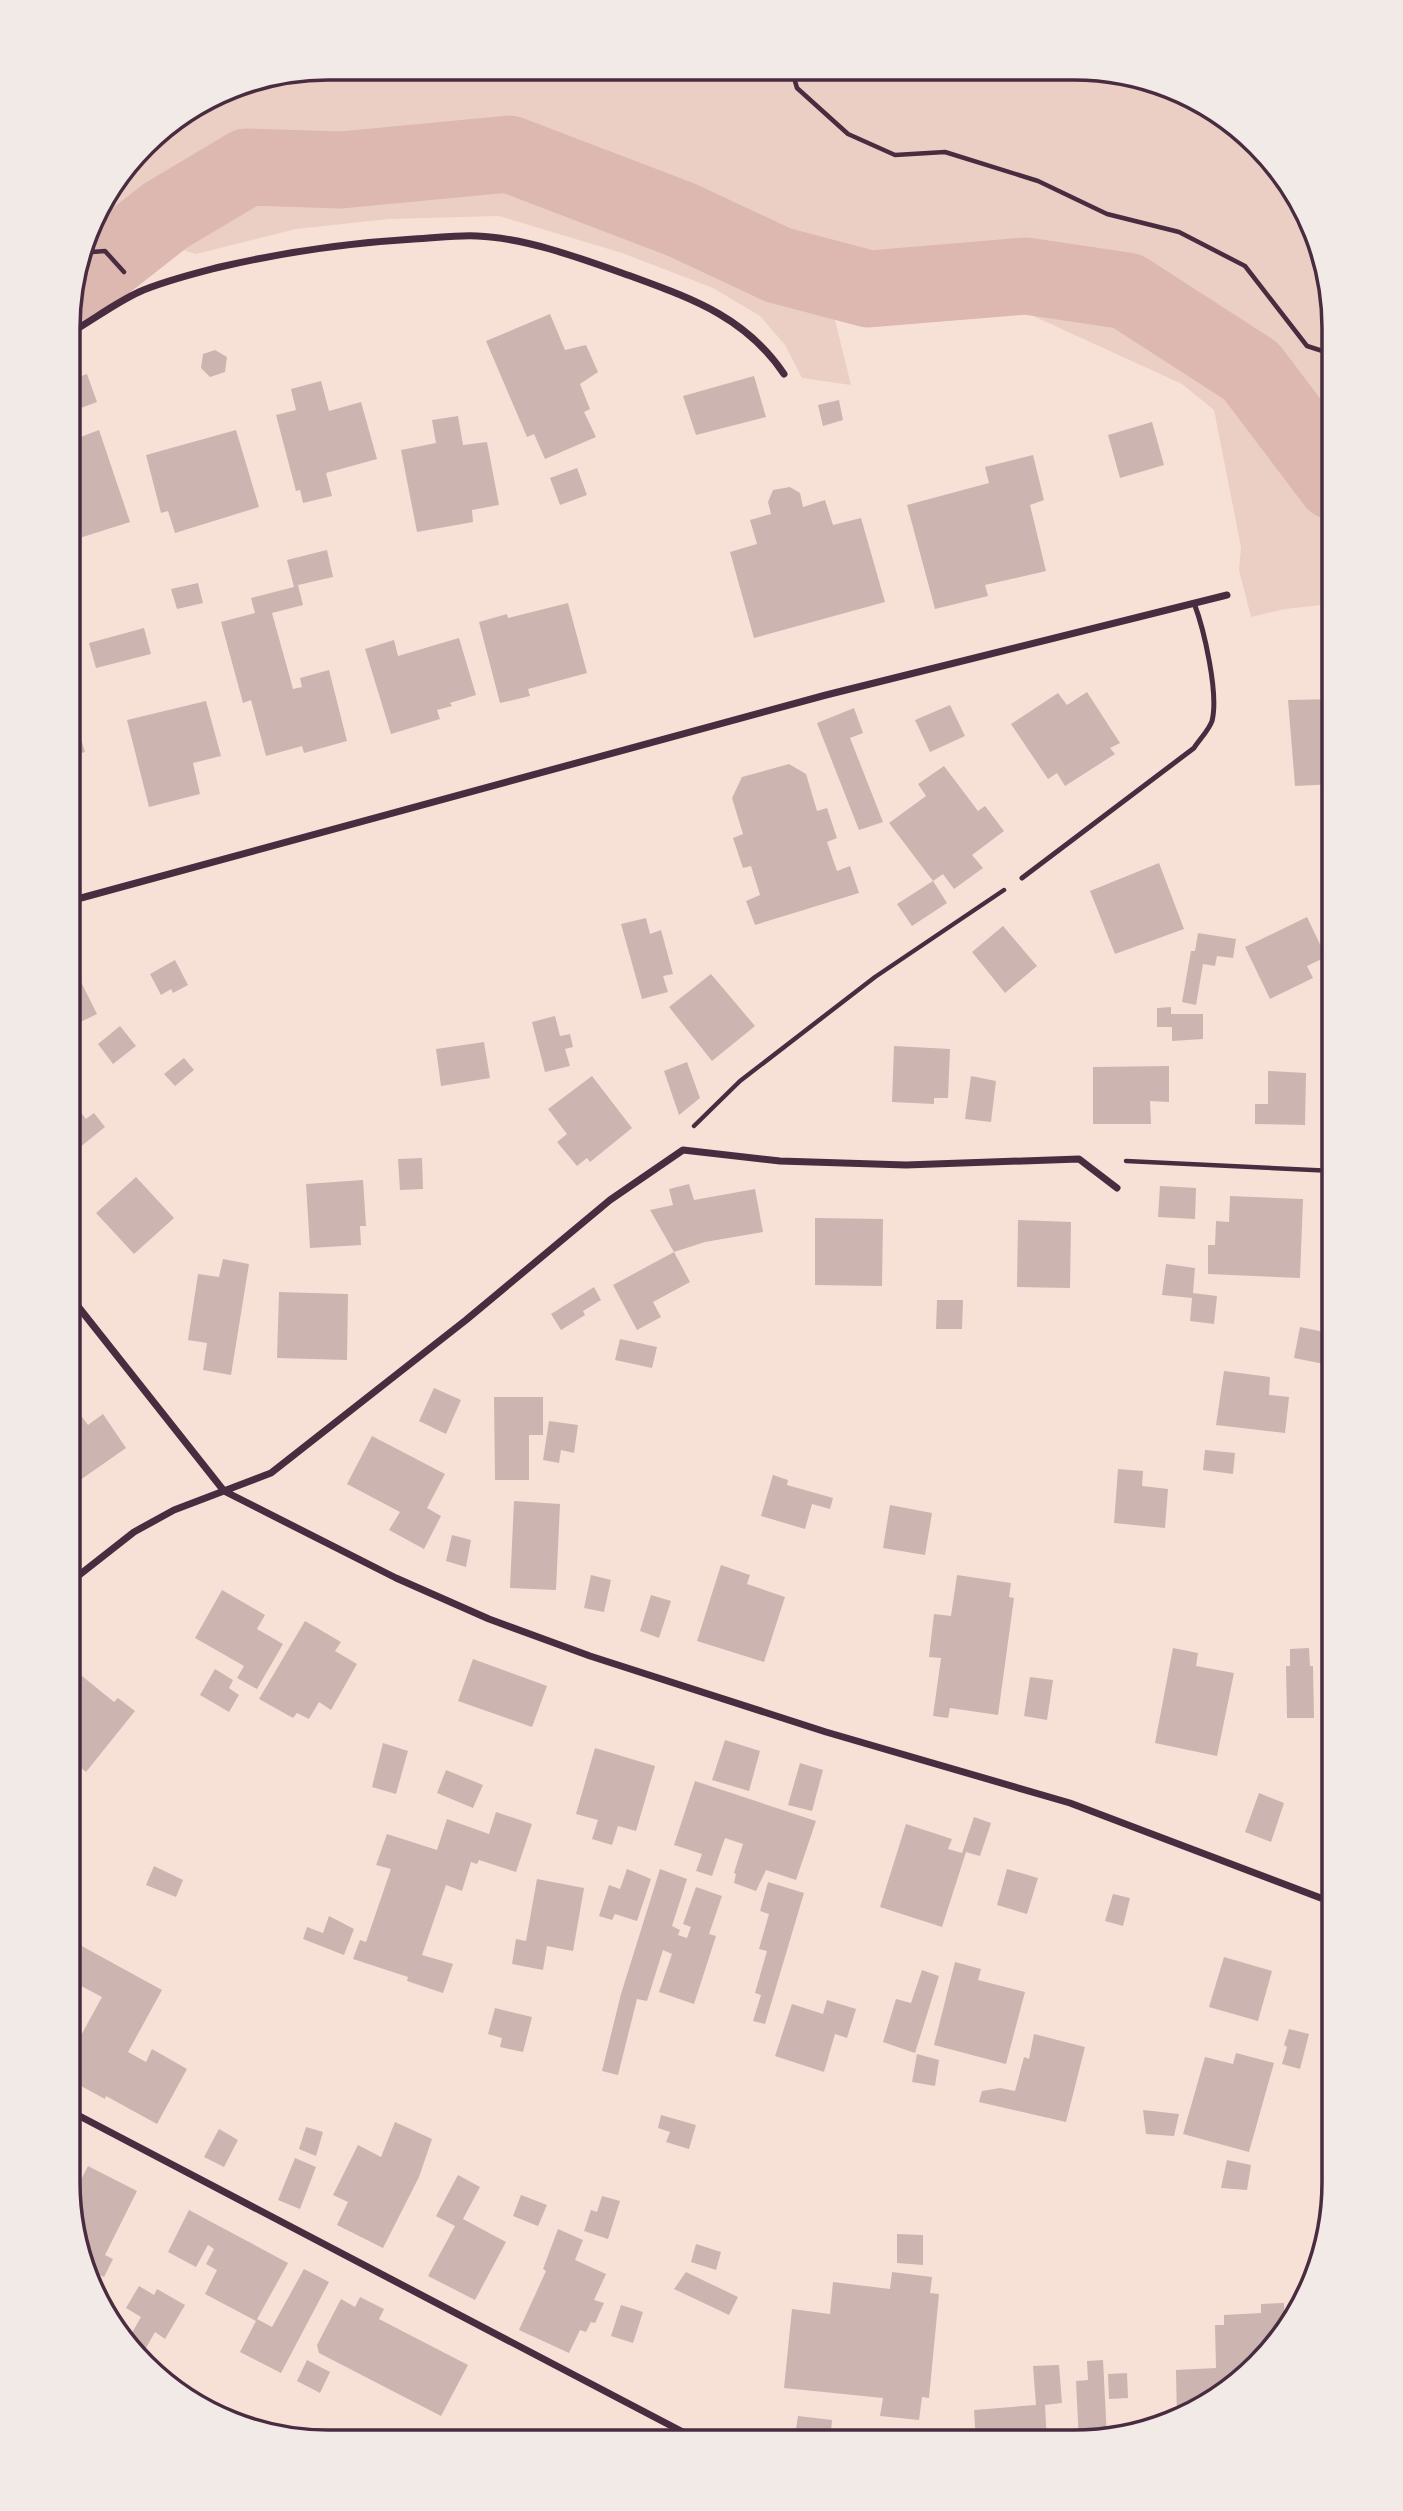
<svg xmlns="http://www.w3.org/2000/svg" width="1403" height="2511" font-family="Barlow,sans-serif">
	<rect width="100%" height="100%" fill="#f7e1d7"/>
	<path fill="#ebcfc5" d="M329 68 1125 73 1189 95 1246 133 1291 184 1321 245 1335 329V638L1322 605 1285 609 1251 617 1239 570 1241 547 1214 410 1182 384 1020 310 830 300 851 385 802 378 785 345 760 316 713 288 622 253 499 216 389 219 296 229 196 254 152 240 125 260 113 244 95 241 90 232 95 213 142 153 184 116 230 88Z"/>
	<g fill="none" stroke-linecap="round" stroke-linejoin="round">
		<path stroke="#dcb8b0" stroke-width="77" d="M72 289 165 216 247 167 341 170 509 154 682 220 778 265 869 289 1026 276 1127 291 1251 371 1335 482"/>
	</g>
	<path fill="#ccb4b1" d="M550 314 565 350 586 345 598 372 580 384 590 409 584 412 596 437 545 459 534 434 527 437 486 341Z
		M215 350 227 357 225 372 210 377 201 368 203 354Z
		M87 374 97 402 70 412V380Z
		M754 376 766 417 696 435 683 396Z
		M321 381 329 411 361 402 377 459 326 473 332 496 303 503 300 490 296 491 276 415 296 410 291 389Z
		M839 400 843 420 823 426 818 405Z
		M458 416 463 445 487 442 499 505 472 510 473 522 417 532 401 450 436 443 432 420Z
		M1152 422 1164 465 1120 478 1108 435Z
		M99 430 130 522 70 541V441Z
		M236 430 259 507 175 533 168 511 161 513 146 455Z
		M1033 455 1044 500 1030 505 1046 571 985 585 988 596 935 609 907 505 989 483 985 467Z
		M577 468 587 495 560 505 550 478Z
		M790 487 800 493 803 507 825 500 833 525 861 518 885 602 754 638 730 552 757 544 750 520 771 514 768 502 773 490Z
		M327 550 333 577 298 585 303 605 272 613 293 689 302 687 300 678 329 670 347 741 304 753 302 746 266 756 251 700 243 703 221 622 255 613 251 598 294 587 287 560Z
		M198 583 203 603 177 609 171 589Z
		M568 603 587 673 528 689 530 696 500 703 479 622 507 614 508 618Z
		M144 628 151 654 96 668 89 643Z
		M459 638 476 695 450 703 452 706 437 710 440 719 391 734 365 649 394 640 398 656Z
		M1087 692 1120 743 1110 748 1115 754 1065 786 1057 773 1048 779 1011 724 1058 693 1067 705Z
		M1335 699V784L1295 786 1288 700Z
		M206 701 221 756 193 763 200 794 149 807 127 720Z
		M70 704 85 752 70 756Z
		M950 705 965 736 930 752 915 720Z
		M854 708 863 733 850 738 883 822 859 830 817 723Z
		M789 764 806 774 817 811 827 808 837 838 827 842 837 871 850 866 859 893 755 925 746 901 760 895 751 866 743 868 733 838 743 834 732 798 742 777Z
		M944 766 978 811 985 806 1004 831 972 855 983 868 954 889 943 874 933 881 889 823 926 796 918 784Z
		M1159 863 1184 929 1115 954 1090 891Z
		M933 881 947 903 912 926 897 904Z
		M1307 917 1326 957 1307 966 1313 978 1270 999 1245 947Z
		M646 918 650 934 661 930 673 974 663 976 668 992 642 999 621 924Z
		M1003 926 1037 966 1005 993 972 952Z
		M1198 933 1236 939 1233 958 1217 956 1215 966 1203 964 1196 1005 1182 1002 1191 951H1195Z
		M175 960 188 985 173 993 171 989 161 995 150 974Z
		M70 964H72L97 1014 70 1027Z
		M711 974 755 1026 712 1061 669 1007Z
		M1171 1007V1014H1203V1039L1172 1041V1027H1157V1008Z
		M555 1016 560 1036 570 1034 573 1047 565 1049 570 1066 545 1072 532 1022Z
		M120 1026 136 1046 113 1064 98 1044Z
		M484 1042 490 1078 441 1086 436 1049Z
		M894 1046 950 1049 948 1098H934V1104L892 1102Z
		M184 1058 194 1070 175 1086 164 1074Z
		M687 1062 700 1098 679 1115 664 1071Z
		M1169 1066V1102L1150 1101 1151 1124H1093V1067Z
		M1268 1071 1306 1073 1305 1125 1255 1124V1104H1268Z
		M592 1076 632 1128 590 1162 587 1158 577 1166 557 1142 567 1134 548 1109Z
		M971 1076 996 1081 991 1122 965 1119Z
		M70 1099 86 1119 94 1113 105 1127 69 1156Z
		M422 1158 423 1189 400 1190 398 1159Z
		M136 1177 174 1218 134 1254 96 1213Z
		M363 1180 366 1226H360L361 1245 310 1248 306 1184Z
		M689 1184 694 1200 755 1189 763 1232 705 1242 674 1252 650 1210 673 1205 669 1189Z
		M1160 1186 1196 1188 1195 1219 1158 1217Z
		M1230 1196 1303 1199 1300 1278 1208 1274V1245H1215L1216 1221 1229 1222Z
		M815 1218 883 1219 882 1286 815 1285Z
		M1018 1220 1071 1222 1070 1288 1017 1287Z
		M674 1252 690 1282 653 1302 661 1317 637 1330 613 1285Z
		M223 1259 249 1264 231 1375 203 1370 207 1343 188 1340 198 1274 219 1277Z
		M1166 1264 1195 1268 1193 1293 1217 1296 1214 1324 1190 1321 1192 1298 1162 1295Z
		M594 1287 601 1300 583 1311 585 1315 561 1330 551 1314Z
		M279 1292 348 1294 347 1360 277 1358Z
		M937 1300H963L962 1329H936Z
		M1300 1327 1334 1334V1366L1294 1358Z
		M620 1339 657 1347 652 1368 615 1360Z
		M1224 1371 1270 1377 1269 1395 1289 1397 1285 1433 1216 1425Z
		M434 1388 461 1400 446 1434 419 1421Z
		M494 1397H543V1435H529V1480H495Z
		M80 1414 88 1425 103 1414 126 1448 73 1485 69 1478V1422Z
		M549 1421 578 1425 574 1453 561 1450 559 1463 543 1460Z
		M372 1436 445 1474 427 1508 441 1516 424 1549 389 1530 400 1512 347 1484Z
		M1205 1450 1235 1453 1233 1474 1203 1470Z
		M1118 1469 1143 1471 1142 1486 1168 1489 1165 1528 1114 1523Z
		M773 1475 788 1480 787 1485 833 1498 830 1509 812 1504 805 1529 761 1516Z
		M514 1501 560 1504 556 1590 510 1588Z
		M890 1505 932 1513 925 1555 883 1548Z
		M452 1535 471 1540 466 1567 446 1561Z
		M721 1565 750 1575 747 1584 785 1597 764 1662 697 1641Z
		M591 1575 611 1580 604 1612 584 1608Z
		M957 1575 1011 1583 1009 1597 1014 1598 998 1715 950 1708 948 1718 933 1716 941 1658 929 1657 934 1614 951 1616Z
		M222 1590 265 1615 257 1629 283 1644 257 1689 237 1678 244 1666 195 1638Z
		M651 1595 671 1601 659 1638 640 1631Z
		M305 1621 341 1642 335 1651 357 1664 331 1710 319 1702 309 1719 297 1713 293 1718 259 1699Z
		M1173 1648 1198 1653 1196 1666 1234 1673 1217 1756 1155 1743Z
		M1309 1648 1310 1666H1313L1314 1718H1287L1286 1666H1290V1649Z
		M473 1659 547 1686 532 1727 458 1701Z
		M215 1669 233 1680 229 1688 239 1695 229 1712 200 1695Z
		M82 1676 114 1702 118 1698 135 1711 86 1772 69 1758V1692Z
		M1030 1677 1053 1680 1047 1720 1024 1716Z
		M725 1740 760 1751 749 1791 712 1780Z
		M383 1743 408 1751 396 1794 372 1787Z
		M595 1748 655 1766 636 1831 618 1826 612 1845 592 1839 598 1820 576 1814Z
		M800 1763 823 1770 812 1811 788 1805Z
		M446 1770 483 1785 473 1808 437 1793Z
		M695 1781 816 1821 796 1880 766 1870 756 1891 734 1883 736 1874 734 1873 743 1844 725 1838 712 1876 696 1871 702 1854 674 1845Z
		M1259 1793 1284 1803 1271 1842 1245 1832Z
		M496 1812 532 1824 516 1872 479 1860 477 1864 471 1862 462 1891 446 1885 422 1955 453 1964 443 1993 407 1981 408 1977 353 1959 360 1940 366 1942 391 1869 376 1865 387 1834 437 1850 447 1819 489 1834Z
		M974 1817 991 1823 980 1856 966 1852 942 1927 880 1907 906 1824 952 1839 948 1849 962 1853Z
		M154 1866 183 1880 176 1897 146 1885Z
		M627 1869 651 1879 637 1921 615 1914 612 1920 599 1916 609 1885 620 1889Z
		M660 1869 687 1879 672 1926 680 1930 678 1935 687 1938 691 1927 683 1924 696 1887 722 1896 709 1934 716 1936 694 2004 659 1992 672 1954 663 1950 647 2001 637 1999 618 2075 602 2071 621 1994Z
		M1007 1869 1038 1878 1027 1914 997 1905Z
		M537 1879 584 1888 573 1951 547 1946 543 1970 512 1964 516 1939 526 1941Z
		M768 1882 804 1893 765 2024 753 2021 761 1995 755 1993 767 1951 759 1949 769 1914 760 1911Z
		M1113 1894 1130 1898 1123 1926 1105 1921Z
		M329 1916 354 1929 344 1955 303 1939 307 1927 323 1933Z
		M78 1944 162 1990 128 2052 146 2062 152 2049 187 2069 157 2124 106 2096 105 2099 68 2079V2072L79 2054 73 2050 102 1997 68 1979 69 1962Z
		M1224 1957 1272 1971 1258 2021 1209 2007Z
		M955 1962 981 1969 978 1980 1025 1992 1006 2064 934 2045Z
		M922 1970 939 1976 915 2053 883 2042 896 1999 911 2003Z
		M1333 1970H1334V2024L1321 2021Z
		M827 2000 856 2009 847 2038 835 2034 824 2072 775 2056 792 2004 823 2014Z
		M495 2008 532 2017 523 2052 500 2047 502 2038 488 2034Z
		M1289 2029 1309 2034 1300 2069 1282 2064 1287 2047 1284 2045Z
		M1034 2034 1085 2047 1066 2122 979 2102 982 2091 1000 2088 1015 2091 1024 2057 1029 2059Z
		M1236 2053 1274 2063 1249 2152 1183 2134 1205 2057 1233 2064Z
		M917 2054 939 2060 935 2086 912 2082Z
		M1143 2110 1179 2114 1174 2136 1146 2134Z
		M661 2115 696 2125 689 2149 666 2142 670 2132 658 2128Z
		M395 2122 432 2139 419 2177 383 2248 337 2225 348 2202 333 2195 358 2145 381 2157Z
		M306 2127 323 2132 316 2156 299 2149Z
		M219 2129 238 2140 224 2167 204 2157Z
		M295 2158 316 2167 300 2209 278 2200Z
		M1227 2160 1251 2165 1247 2190 1221 2188Z
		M88 2166 137 2191 105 2255 113 2259 104 2277 82 2266 71 2199Z
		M458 2175 480 2187 463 2219 506 2242 475 2300 428 2276 455 2226 436 2216Z
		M521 2195 547 2205 538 2226 513 2216Z
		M602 2196 620 2201 608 2239 584 2231 591 2210 597 2212Z
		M189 2210 288 2263 256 2321 205 2294 217 2270 206 2264 214 2249 208 2245 196 2267 168 2252Z
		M558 2229 583 2240 575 2260 606 2274 594 2300 604 2303 595 2323 591 2322 586 2332 580 2330 569 2353 519 2330 546 2271 543 2269Z
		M897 2234 923 2235V2265L897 2263Z
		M696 2244 721 2252 716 2270 691 2262Z
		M304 2269 329 2282 281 2373 240 2352 257 2319 272 2327Z
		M686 2272 738 2297 729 2315 674 2289Z
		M892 2272 932 2277 930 2293 939 2294 929 2398 922 2397 919 2420 880 2416 883 2398 784 2388 792 2309 830 2314 833 2282 890 2289Z
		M139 2286 154 2295 157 2289 185 2305 165 2339 155 2332 146 2348 129 2338 141 2317 126 2308Z
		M360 2297 384 2309 379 2319 468 2365 441 2416 319 2353 317 2345 341 2299 355 2307Z
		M1284 2303 1285 2333 1281 2340 1256 2366 1237 2367V2384L1232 2389 1177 2419 1176 2370 1216 2368 1215 2325H1224V2315L1261 2313V2304Z
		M621 2305 643 2312 633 2343 611 2336Z
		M307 2360 330 2372 320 2393 297 2381Z
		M1103 2360 1107 2437 1079 2442 1076 2381 1088 2380 1087 2361Z
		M1059 2365 1062 2403 1045 2405 1047 2443 976 2442 974 2410 1036 2405 1033 2366Z
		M1127 2373 1128 2398 1109 2399 1108 2374Z
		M798 2416 832 2420 830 2442H794Z
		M874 2437H901V2442H874Z"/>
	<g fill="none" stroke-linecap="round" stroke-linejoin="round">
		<path stroke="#4a2c40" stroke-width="4.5" d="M792 71 797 88 848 134 895 155 945 152 1038 181 1107 214 1179 232 1245 266 1307 346 1335 355
			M85 249 92 252 105 251 124 272
			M694 1126 740 1081 875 977 1004 890
			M1126 1161 1334 1171"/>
		<path stroke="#4a2c40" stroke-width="5" d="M1022 878 1194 748C1199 740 1209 730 1212 721 1219 694 1204 629 1194 603"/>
		<path stroke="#4a2c40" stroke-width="7" d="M70 333C93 320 115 303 139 292 164 281 193 274 220 267 284 252 348 243 414 239 435 238 457 235 477 236 529 238 588 261 636 278 696 300 747 319 784 374
			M70 901 826 695 1227 595
			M69 1295 224 1491 396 1578 489 1619 590 1656 826 1732 1070 1803 1334 1903
			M69 1583 134 1532 174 1510 271 1473 466 1320 610 1200 683 1150 780 1161 906 1165 1079 1159 1117 1188
			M1333 1902 1328 1668V1511L1334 1478
			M68 2110 702 2442"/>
	</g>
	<path d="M0 0H1403V2511H0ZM328 80H1074A248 248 0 0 1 1322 328V2182A248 248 0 0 1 1074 2430H328A248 248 0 0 1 80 2182V328A248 248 0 0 1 328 80Z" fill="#f1eae7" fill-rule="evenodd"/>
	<path fill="none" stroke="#4a2c40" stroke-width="3.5" d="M328 80H1074A248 248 0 0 1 1322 328V2182A248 248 0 0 1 1074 2430H328A248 248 0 0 1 80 2182V328A248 248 0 0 1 328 80Z"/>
</svg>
